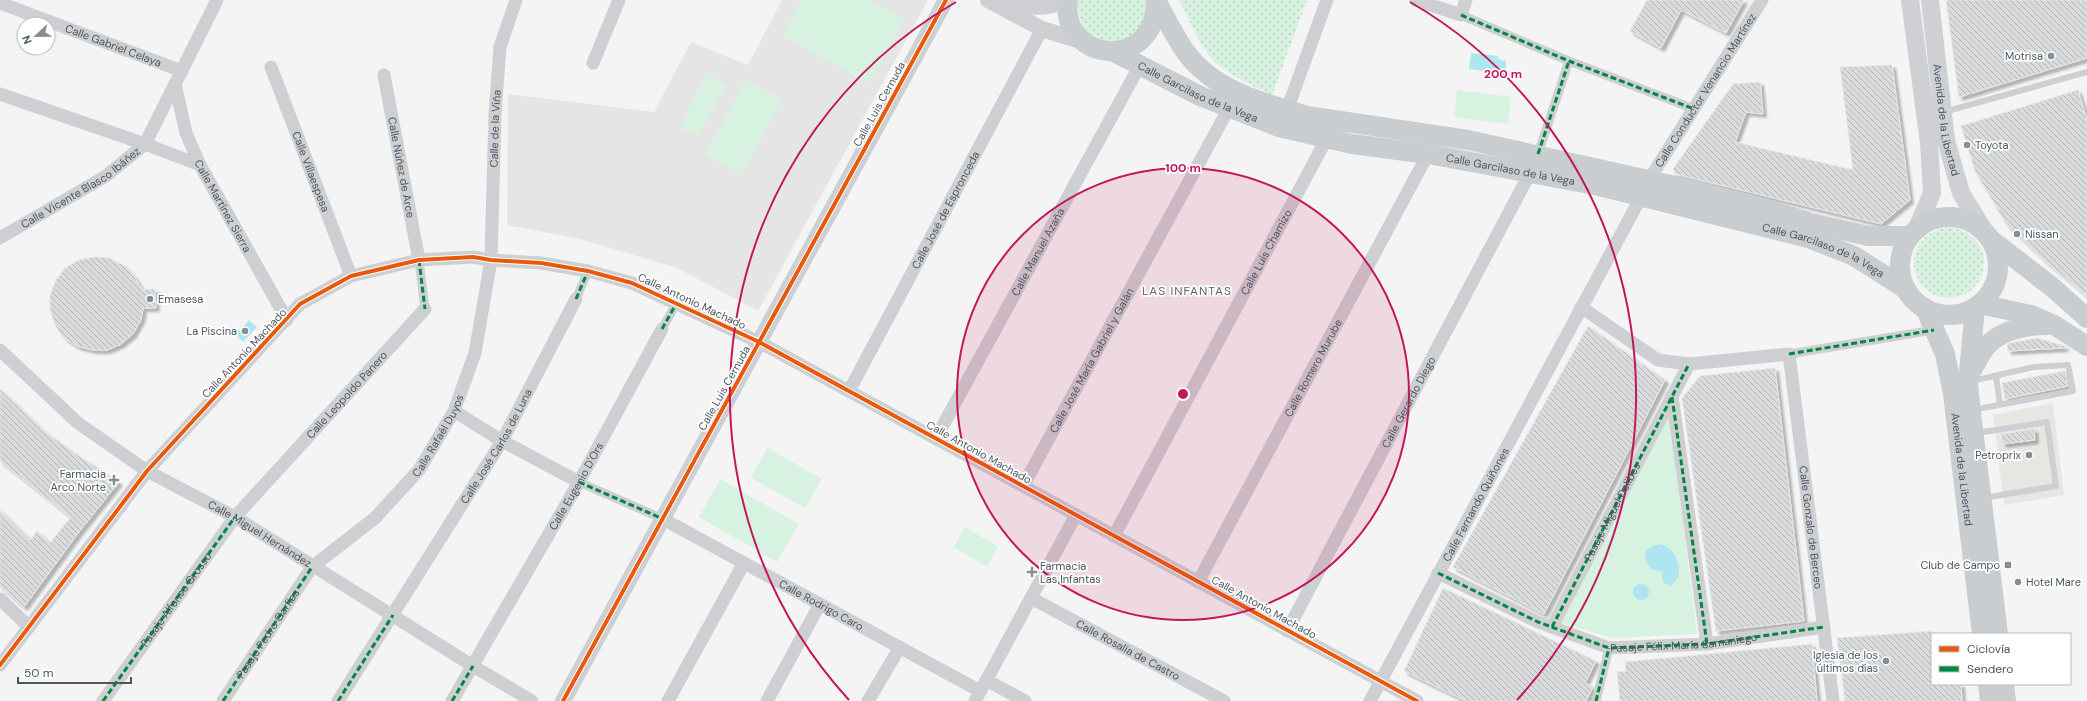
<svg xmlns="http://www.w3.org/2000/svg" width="2087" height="701" font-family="'DM Sans',sans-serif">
	<defs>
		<pattern id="grass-dots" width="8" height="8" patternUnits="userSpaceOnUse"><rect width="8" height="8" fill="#d8f2e1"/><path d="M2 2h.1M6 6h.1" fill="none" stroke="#b1c7ba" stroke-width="1.8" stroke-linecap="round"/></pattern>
		<pattern id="building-back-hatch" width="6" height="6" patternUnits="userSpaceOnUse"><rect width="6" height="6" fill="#dadbdc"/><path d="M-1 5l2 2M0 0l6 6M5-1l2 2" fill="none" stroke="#b3b4b6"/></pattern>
		<filter id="shadow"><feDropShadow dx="3.5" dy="3.5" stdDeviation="1" flood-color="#0004"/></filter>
	</defs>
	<rect width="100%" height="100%" fill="#f4f4f4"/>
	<path fill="#e8e6e2" d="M2053 403 2064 495 2004 505 1993 415Z"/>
	<path fill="#e6e5e6" d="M782 0H928L758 311 677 268 580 239 507 225 508 94 654 112 691 42 748 65Z"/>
	<path fill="url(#grass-dots)" d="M1078 0H1146C1150 56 1074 57 1078 0Z
		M1179 0H1307L1272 95C1252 85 1229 76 1213 60 1198 43 1189 19 1179 0Z
		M1914 263a35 35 0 1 1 70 0a35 35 0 1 1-70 0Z"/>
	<path fill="#d8f2e1" d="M802 0H868L904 19 869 83 783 36Z
		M706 74 726 85 698 137 680 128Z
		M746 80 782 99 742 174 705 155Z
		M1457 90 1511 97 1508 124 1454 117Z
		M1669 410 1697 634 1613 638 1562 623Z
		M767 448 822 479 805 508 751 478Z
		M720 479 799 524 777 562 699 517Z
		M965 527 998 546 987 567 953 547Z"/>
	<path fill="#aee5f0" d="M1471 53 1498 56V59L1506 61V68L1502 73 1469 69Z
		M249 320 257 327 243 342 235 335V331L240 330Z
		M1660 544C1676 549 1679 560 1679 576L1672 585 1665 584 1662 579 1663 572 1651 569 1645 560 1646 551 1652 546Z
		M1633 592a8 8 0 1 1 16 0a8 8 0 1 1-16 0Z"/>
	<path fill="url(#building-back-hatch)" stroke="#e5e6e7" filter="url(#shadow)" d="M1647 0H1744L1726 33 1681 10 1661 48 1630 31Z
		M1946 0H2087V58L1959 97Z
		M1892 65 1910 200 1881 224 1675 174 1673 169 1733 84 1760 82 1763 114 1746 112 1735 142 1853 170 1840 67Z
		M2078 90 2087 120V296L2043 259 2006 224 1975 171 1961 126Z
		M94 257 109 258 123 265 134 276 142 290 155 289 156 308H143L141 320 133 334 121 344 107 350H92L77 346 64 338 55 325 50 310V295L56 280 65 268 79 260Z
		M1588 326 1665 380 1544 614 1453 567Z
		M2037 338 2065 346V348L2008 351 2007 345 2010 343Z
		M1775 368 1804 621 1716 631 1682 398 1700 376Z
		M2065 371 2068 386 2005 399 2002 383Z
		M0 389 43 430 67 448 119 482 79 532 24 607 0 587V510L30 540 37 531 50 543 71 517 0 461Z
		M2034 429 2035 440 2003 444 2001 434Z
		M1443 588 1596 661 1585 683 1593 687 1586 701H1466L1404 671Z
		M1932 631V684H1961L1962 701H1845L1837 638Z
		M1812 644 1817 701H1620L1617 672 1626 671 1625 662Z"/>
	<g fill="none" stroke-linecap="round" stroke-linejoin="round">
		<path stroke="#cdcfd2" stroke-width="6" d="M1944 112 2087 72
			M1996 376 2000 405
			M1972 381 2034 367 2068 365 2073 391 1972 410
			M1977 433 2047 422 2056 486 1983 498"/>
		<path stroke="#cdcfd2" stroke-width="9" d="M1461 15 1569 61 1694 109
			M1538 154 1569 61
			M419 260 425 309
			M576 299 588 271
			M662 329 676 304
			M1789 354 1934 330
			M579 482 663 519
			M1596 701 1609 648"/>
		<g stroke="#cdcfd2" stroke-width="13">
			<path d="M1416 0 1461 15 1466 0"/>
			<path id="s1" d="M0 3 182 71"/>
			<path d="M593 63 619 0"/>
			<path id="s2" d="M271 67 351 276"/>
			<path id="s3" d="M384 75 419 260"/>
			<path id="s4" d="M175 84 186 133 200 165 287 320"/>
			<path d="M0 94 145 144 200 165"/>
			<path d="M1287 110 1327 0"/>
			<path id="s5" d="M1649 180 1762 0"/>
			<path id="s6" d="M0 238 106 176 145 144 217 0"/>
			<path id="s7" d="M1581 307 1658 360 1689 364 1789 354 1833 701"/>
			<path id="s8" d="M0 350 78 423 147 471 235 517 473 666 532 701"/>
			<path id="s9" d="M849 391 1042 29"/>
			<path d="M1672 396 1707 644"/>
			<path d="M454 411 502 441 579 482"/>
			<path id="s10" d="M936 438 1140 65"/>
			<path id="s11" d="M1023 486 1229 108"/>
			<path id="s12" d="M663 519 980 691"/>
			<path id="s13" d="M1114 536 1327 138"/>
			<path d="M1438 573 1538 622 1609 648 1707 644 1824 627"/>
			<path id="s14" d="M1198 582 1428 154"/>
			<path id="s15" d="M1031 598 1224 701"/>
			<path d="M0 599 29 627"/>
			<path d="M1552 627 1689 364"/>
			<path id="s16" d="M1287 631 1530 173"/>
			<path d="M0 665 147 471 300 304 351 276 419 260 473 257 491 260 541 263 588 271 632 283 759 342 1417 701"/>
			<path d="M986 680 1025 701"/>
			<path id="s17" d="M103 701 235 517 425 309"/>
			<path id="s18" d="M223 701 312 567 375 518 419 470 454 411 475 353 491 260 495 114 500 47 516 0"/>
			<path id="s19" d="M338 701 502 441 576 299"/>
			<path id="s20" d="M452 701 579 482 662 329"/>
			<path d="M668 701 744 563"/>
			<path d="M767 701 820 604"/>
			<path d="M868 701 900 647"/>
			<path d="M975 701 1076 515"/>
			<path id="s21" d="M1370 701 1641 197"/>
		</g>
		<path stroke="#cdcfd2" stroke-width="16" d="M988 0 1042 29 1084 42
			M1003 0C1022 4 1045 13 1061 0
			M563 701 946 0"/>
		<g stroke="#ced0d3" stroke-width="18">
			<path d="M1910 0 1929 143 1932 193 1917 228"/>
			<path id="s22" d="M1930 0 1946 140 1961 193 1985 232"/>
		</g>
		<g stroke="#cacdd0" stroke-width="20">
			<path d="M1068 0C1059 62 1156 74 1156 0"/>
			<path d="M1156 0C1165 17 1174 35 1185 51 1212 90 1263 103 1307 116L1468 140 1680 187 1767 209 1811 223 1868 236H1910"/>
			<path id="s23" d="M1114 52 1200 96 1279 127 1352 144 1428 154 1595 185 1808 238 1854 256 1906 289"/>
			<circle cx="1949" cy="266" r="49"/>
			<path d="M1990 239 2052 287 2087 318"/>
			<path d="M1980 304 2031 315 2054 325 2087 346"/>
			<path id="s24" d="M1925 308 1945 354 1953 394 1982 634"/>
			<path d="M1975 308 1968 382 1969 396 1998 634"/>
			<path d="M1972 370C1976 363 1980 354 1985 348 1999 330 2026 325 2047 325"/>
			<path d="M1988 684 1990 701"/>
			<path d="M2004 684 2006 701"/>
		</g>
		<g stroke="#00873e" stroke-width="3" stroke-dasharray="6 3" stroke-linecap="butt">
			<path d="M1461 15 1569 61 1694 109"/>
			<path d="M1538 154 1569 61"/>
			<path d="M419 260 425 309"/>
			<path d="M576 299 588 271"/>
			<path d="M662 329 676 304"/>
			<path d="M1789 354 1934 330"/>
			<path d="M1672 397 1707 644"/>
			<path d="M579 482 663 519"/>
			<path id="s25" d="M1438 573 1538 622 1609 648 1707 644 1824 627"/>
			<path id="s26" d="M1552 627 1689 364"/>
			<path d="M103 701 235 517"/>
			<path d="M223 701 312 567"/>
			<path d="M338 701 393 615"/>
			<path d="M452 701 473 666"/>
			<path d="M1596 701 1609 648"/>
		</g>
		<defs>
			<path id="cycleway" d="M0 665 147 471 300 304 351 276 419 260 473 257 491 260 541 263 588 271 632 283 759 342 1417 701
				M563 701 946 0"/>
		</defs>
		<use href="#cycleway" stroke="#fff" stroke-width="6"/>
		<use href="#cycleway" stroke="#e8590c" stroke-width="4"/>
	</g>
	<circle cx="1183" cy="394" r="226" fill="#c2185b" fill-opacity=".12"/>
	<g fill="none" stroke="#c2185b" stroke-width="2">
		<circle cx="1183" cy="394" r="226"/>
		<path d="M849 700A453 453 0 0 1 956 2M1410 2A453 453 0 0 1 1517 700"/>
	</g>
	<g fill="#868e94" stroke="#fff" stroke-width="1.5">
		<circle cx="2051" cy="56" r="4"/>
		<circle cx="1967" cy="145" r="4"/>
		<circle cx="2017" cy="234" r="4"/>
		<circle cx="150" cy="299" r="4"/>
		<circle cx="245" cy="331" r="4"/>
		<circle cx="2029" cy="455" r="4"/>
		<path d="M112 474h4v4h4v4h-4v4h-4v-4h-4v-4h4z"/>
		<rect x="2004" y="561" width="8" height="8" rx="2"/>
		<path d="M1030 566h4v4h4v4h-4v4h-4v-4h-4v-4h4z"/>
		<circle cx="2018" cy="582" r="4"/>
		<circle cx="1886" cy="661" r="4"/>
	</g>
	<g text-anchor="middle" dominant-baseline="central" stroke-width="3.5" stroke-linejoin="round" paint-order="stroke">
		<g font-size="11" fill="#4a5760" stroke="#fff">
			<text stroke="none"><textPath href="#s1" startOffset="121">Calle Gabriel Celaya</textPath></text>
			<text stroke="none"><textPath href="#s5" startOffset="106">Calle Conductor Venancio Martínez</textPath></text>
			<text stroke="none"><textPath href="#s23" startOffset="93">Calle Garcilaso de la Vega</textPath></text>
			<text transform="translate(879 104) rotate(-61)">Calle Luis Cernuda</text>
			<text stroke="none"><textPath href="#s22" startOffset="121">Avenida de la Libertad</textPath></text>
			<text stroke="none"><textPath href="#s18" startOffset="662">Calle de la Viña</textPath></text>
			<text stroke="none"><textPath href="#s3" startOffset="94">Calle Núñez de Arce</textPath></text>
			<text stroke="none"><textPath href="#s23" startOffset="417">Calle Garcilaso de la Vega</textPath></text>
			<text stroke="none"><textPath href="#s2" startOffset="112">Calle Villaespesa</textPath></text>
			<text stroke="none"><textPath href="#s6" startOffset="95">Calle Vicente Blasco Ibáñez</textPath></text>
			<text stroke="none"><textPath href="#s4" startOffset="132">Calle Martínez Sierra</textPath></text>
			<text stroke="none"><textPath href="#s9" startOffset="205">Calle José de Espronceda</textPath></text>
			<text stroke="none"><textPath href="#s23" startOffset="741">Calle Garcilaso de la Vega</textPath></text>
			<text stroke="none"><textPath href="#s10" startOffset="212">Calle Manuel Azaña</textPath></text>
			<text stroke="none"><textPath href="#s13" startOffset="322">Calle Luis Chamizo</textPath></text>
			<text transform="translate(692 301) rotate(25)">Calle Antonio Machado</text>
			<text transform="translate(244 353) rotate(-47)">Calle Antonio Machado</text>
			<text stroke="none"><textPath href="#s11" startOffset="143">Calle José María Gabriel y Galán</textPath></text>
			<text stroke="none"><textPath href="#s14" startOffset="243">Calle Romero Murube</textPath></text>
			<text transform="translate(724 388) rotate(-61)">Calle Luis Cernuda</text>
			<text stroke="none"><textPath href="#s17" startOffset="392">Calle Leopoldo Panero</textPath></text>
			<text stroke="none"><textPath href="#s16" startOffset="259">Calle Gerardo Diego</textPath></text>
			<text stroke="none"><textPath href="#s18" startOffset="345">Calle Rafaél Duyos</textPath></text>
			<text stroke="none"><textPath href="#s19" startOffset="300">Calle José Carlos de Luna</textPath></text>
			<text transform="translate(979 452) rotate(29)">Calle Antonio Machado</text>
			<text stroke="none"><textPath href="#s24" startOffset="167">Avenida de la Libertad</textPath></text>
			<text stroke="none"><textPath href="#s20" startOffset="248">Calle Eugenio D'Ors</textPath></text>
			<text stroke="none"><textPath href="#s21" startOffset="223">Calle Fernando Quiñones</textPath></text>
			<text stroke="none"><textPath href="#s26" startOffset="130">Pasaje Miguel Delibes</textPath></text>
			<text stroke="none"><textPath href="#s7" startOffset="400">Calle Gonzalo de Berceo</textPath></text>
			<text stroke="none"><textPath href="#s8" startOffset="320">Calle Miguel Hernández</textPath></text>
			<text stroke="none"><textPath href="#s17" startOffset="125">Pasaje Alfonso Grosso</textPath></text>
			<text stroke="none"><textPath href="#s12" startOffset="180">Calle Rodrigo Caro</textPath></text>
			<text transform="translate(1264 607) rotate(29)">Calle Antonio Machado</text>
			<text stroke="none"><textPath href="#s18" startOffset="81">Pasaje Pedro Garfias</textPath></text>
			<text stroke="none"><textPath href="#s25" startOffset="262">Pasaje Félix María Samaniego</textPath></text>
			<text stroke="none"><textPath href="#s15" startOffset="110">Calle Rosalía de Castro</textPath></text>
		</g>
		<g font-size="11" fill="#4a5760" stroke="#fff" text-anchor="end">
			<text x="2043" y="56">Motrisa</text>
			<text x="1975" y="145" text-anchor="start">Toyota</text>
			<text x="2025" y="234" text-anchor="start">Nissan</text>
			<text x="158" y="299" text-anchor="start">Emasesa</text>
			<text x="237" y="331">La Piscina</text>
			<text x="2021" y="455">Petroprix</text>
			<text x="106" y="474">Farmacia<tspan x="106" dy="13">Arco Norte</tspan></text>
			<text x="2000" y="565">Club de Campo</text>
			<text x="1040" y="566" text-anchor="start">Farmacia<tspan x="1040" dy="13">Las Infantas</tspan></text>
			<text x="2026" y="582" text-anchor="start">Hotel Mare</text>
			<text x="1878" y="655">Iglesia de los<tspan x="1878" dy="13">últimos días</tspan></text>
		</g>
		<g font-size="12" letter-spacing="1" fill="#5f6368" stroke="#fff">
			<text x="1187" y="291">LAS INFANTAS</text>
		</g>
	</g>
	<circle cx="1183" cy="394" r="6" fill="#c2185b" stroke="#fff" stroke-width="2"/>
	<g font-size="12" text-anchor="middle" font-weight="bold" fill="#c2185b" stroke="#fff" stroke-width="3.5" stroke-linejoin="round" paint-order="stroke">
		<text x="1503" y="78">200 m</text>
		<text x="1183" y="172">100 m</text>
	</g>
	<rect x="1931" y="633" width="140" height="52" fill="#ffffff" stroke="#b7bcbf"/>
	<rect x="1939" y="646" width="20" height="6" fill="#e8590c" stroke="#b7bcbf"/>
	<text x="1967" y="653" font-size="12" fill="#4a5760">Ciclovía</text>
	<rect x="1939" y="666" width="20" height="6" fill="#00873e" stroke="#b7bcbf"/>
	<text x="1967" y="673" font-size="12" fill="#4a5760">Sendero</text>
	<g transform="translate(36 36) rotate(248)"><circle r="19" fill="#ffffff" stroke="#b7bcbf"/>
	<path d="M0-3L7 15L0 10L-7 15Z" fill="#868e94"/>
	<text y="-6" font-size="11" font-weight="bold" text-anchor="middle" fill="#4a5760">N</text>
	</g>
	<path d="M18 677v6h113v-6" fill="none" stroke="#4a5760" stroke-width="2"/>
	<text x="24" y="677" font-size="12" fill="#4a5760" stroke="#ffffff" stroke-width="3" paint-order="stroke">50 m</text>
</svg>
